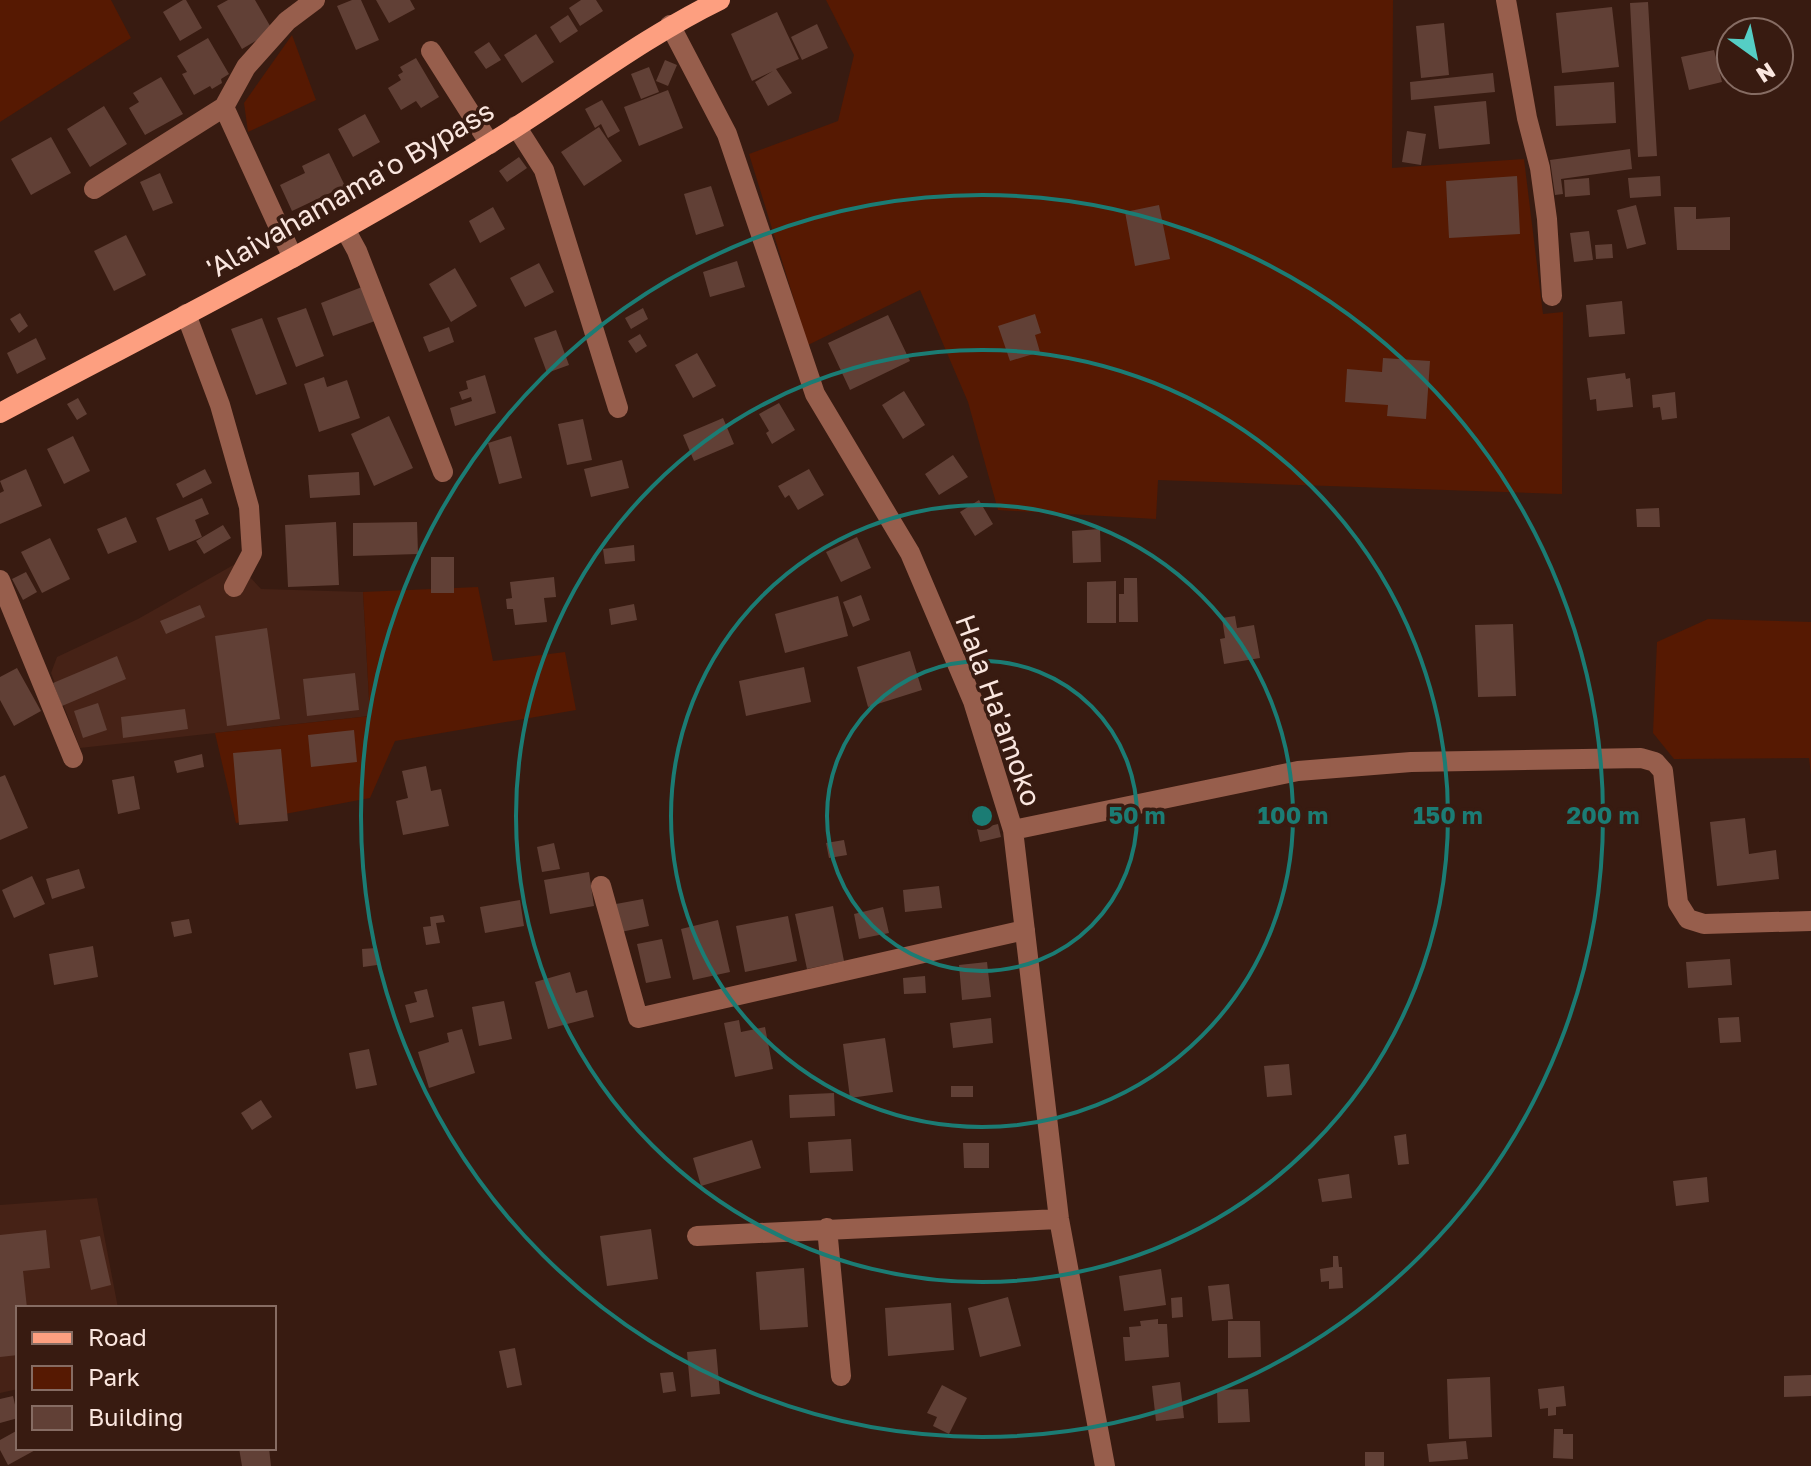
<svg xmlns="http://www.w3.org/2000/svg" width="1811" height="1466" font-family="'Golos Text',sans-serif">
	<rect width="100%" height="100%" fill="#381b11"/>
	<path fill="#462216" d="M237 563 261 589 363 592 370 716 80 748 51 673 57 657 138 619Z
		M97 1198 118 1308H18V1389L0 1393V1205Z"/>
	<path fill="#561902" d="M0 0H111L131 38 0 122Z
		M826 0H1393L1392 168 1524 159 1543 314 1563 312 1562 494 1158 480 1156 519 998 510 968 402 920 290 808 345 749 154 838 121 854 55Z
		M292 35 316 100 248 132 244 103Z
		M478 587 493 661 565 652 576 710 395 741 370 798 236 823 215 733 370 716 363 592Z
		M1708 619 1811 622V775L1809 758 1674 759 1653 733 1657 642Z"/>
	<path fill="#614036" d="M183 0H186L202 28 180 41 163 12Z
		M228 0H255L273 31 242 49 217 6Z
		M352 0H361L379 40 356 50 337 6Z
		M376 0H410L415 9 389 23Z
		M581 0H596L603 11 580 26 569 8Z
		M1648 2 1657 156 1638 157 1630 3Z
		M1612 7 1619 67 1562 73 1556 13Z
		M777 12 799 59 776 69 792 93 768 106 755 82 773 71 752 81 731 34Z
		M568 15 578 31 560 43 550 27Z
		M1444 23 1449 75 1421 78 1416 26Z
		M817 24 828 48 802 60 791 37Z
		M536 34 554 62 522 83 504 55Z
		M208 38 229 74 221 79 222 83 212 89 210 86 194 95 182 74 187 72 177 56Z
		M489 42 501 60 486 69 474 52Z
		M1714 50 1722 82 1689 90 1681 57Z
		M416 58 439 97 421 108 416 101 401 110 388 88 401 80 398 75 403 72 400 67Z
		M665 60 677 65 668 86 656 81Z
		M649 67 659 92 641 99 631 74Z
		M1493 73 1495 92 1411 100 1410 82Z
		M161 77 183 114 145 135 129 108 139 102 133 93Z
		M1614 82 1616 123 1556 126 1554 86Z
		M668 90 683 128 639 146 624 107Z
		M602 100 620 131 608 138 601 124 595 128 585 109Z
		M1486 101 1490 144 1439 149 1434 106Z
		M104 106 127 144 90 167 67 129Z
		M365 114 380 142 353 157 338 129Z
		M599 127 622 161 584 186 561 152Z
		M1407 131 1426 134 1421 165 1402 162Z
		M51 137 71 173 31 195 11 159Z
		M1630 149 1632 169 1561 179 1563 194 1555 195 1550 160Z
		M329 153 345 186 292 211 280 185 305 173 302 166Z
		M519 157 527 168 507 182 499 171Z
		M160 173 173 203 153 211 140 182Z
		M1517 176 1520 234 1449 238 1446 181Z
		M1660 176 1661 196 1630 198 1628 178Z
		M1589 178 1590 195 1565 197 1564 180Z
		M711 186 724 226 696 235 684 194Z
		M1159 205 1170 259 1135 266 1125 212Z
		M1636 205 1646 244 1627 249 1617 210Z
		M493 207 505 229 480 243 469 221Z
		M1674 207H1696V219L1730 217V250H1677Z
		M1589 231 1593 260 1574 262 1570 233Z
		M126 235 146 275 114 291 94 251Z
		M1612 244 1613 258 1596 259 1595 245Z
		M737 261 745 287 710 297 703 272Z
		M539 263 554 292 525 307 510 278Z
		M455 268 477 306 451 322 429 284Z
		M362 287 375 321 333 336 321 303Z
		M1622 301 1625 334 1589 337 1586 305Z
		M306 308 324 356 296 367 277 318Z
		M643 308 648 319 631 329 625 318Z
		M20 313 28 326 19 333 10 319Z
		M1035 314 1041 333 1035 335 1040 352 1010 361 998 326Z
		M888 315 910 361 850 390 828 343Z
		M262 318 287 384 256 395 231 329Z
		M449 327 454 342 429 352 423 337Z
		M556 330 569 365 547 373 534 338Z
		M640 334 647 346 636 353 628 341Z
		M36 338 46 359 17 374 7 353Z
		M697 353 716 386 693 398 675 365Z
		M1383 358 1430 361 1426 419 1387 416 1388 405 1345 402 1347 369 1382 372Z
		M1625 373 1626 379 1630 378 1633 407 1597 411 1596 399 1590 400 1587 378Z
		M485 375 496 413 455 426 450 408 472 401 471 397 462 400 459 392 468 389 466 381Z
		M324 377 327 387 347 380 360 418 319 432 304 384Z
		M904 391 925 425 903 439 882 405Z
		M1675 392 1677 418 1662 420 1660 407 1653 408 1652 395Z
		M78 398 87 414 77 420 67 404Z
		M779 403 795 430 772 444 766 433 769 431 759 414Z
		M389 416 413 468 374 486 351 434Z
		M723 418 734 444 694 461 683 435Z
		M583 419 592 460 567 465 558 424Z
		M73 436 90 471 64 484 47 449Z
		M511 436 522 478 499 484 488 443Z
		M953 455 968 477 939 495 925 474Z
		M622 460 629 488 591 497 584 469Z
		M26 469 42 506 0 524V493L4 491 0 481Z
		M205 469 212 483 183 498 176 484Z
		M809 469 824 495 798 510 789 495 785 498 778 486Z
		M359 472 360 495 310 498 308 475Z
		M202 498 209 514 195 520 202 537 169 551 156 518Z
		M979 500 993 524 975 536 960 512Z
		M1659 508 1660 527H1637L1636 509Z
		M126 517 137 542 108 554 97 529Z
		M336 522 339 585 288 587 285 525Z
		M417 522 418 554 353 556V523Z
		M223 525 231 538 204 554 196 541Z
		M1100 529 1101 562 1073 563 1072 531Z
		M857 537 871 568 841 582 826 552Z
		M50 538 70 579 42 593 21 552Z
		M634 545 635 561 605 564 603 549Z
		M431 557H454V593H431Z
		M26 572 37 592 23 600 12 579Z
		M554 577 556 597 544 598 547 622 515 625 513 609H507L506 599 512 598 510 582Z
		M1124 578H1137L1138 622H1119V594H1124Z
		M1116 581V623H1087V582Z
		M861 595 870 620 853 627 843 602Z
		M838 596 848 636 785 653 775 614Z
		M634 604 637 620 611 625 609 609Z
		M200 605 205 617 166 634 160 621Z
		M1235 616 1237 628 1254 625 1260 658 1224 664 1220 639 1225 638 1222 618Z
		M1513 624 1516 696 1478 697 1475 625Z
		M267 628 280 719 227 726 215 636Z
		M910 651 922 690 868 707 857 667Z
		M117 656 126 679 62 706 53 683Z
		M804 667 811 702 746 716 739 681Z
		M17 668 41 711 14 726 0 700V677Z
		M355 673 359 710 307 716 303 679Z
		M98 703 107 730 83 738 74 711Z
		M185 709 188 729 123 738 121 717Z
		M354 730 357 762 311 767 308 735Z
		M281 749 288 821 239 825 233 753Z
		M202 754 204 767 177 773 174 761Z
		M426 766 431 791 441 789 449 826 403 835 396 801 408 798 402 771Z
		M5 775 28 828 0 840V777Z
		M134 776 140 809 118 814 112 780Z
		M1745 818 1749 854 1776 850 1779 879 1717 886 1710 822Z
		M998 824 1001 837 980 842 977 829Z
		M844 840 847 855 829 858 826 843Z
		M554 843 560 869 542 872 537 847Z
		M79 869 85 888 52 899 46 879Z
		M589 872 594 906 550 914 544 880Z
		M32 876 45 904 14 918 2 890Z
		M939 886 942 908 905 912 903 890Z
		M643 899 649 926 621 932 616 904Z
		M520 900 524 926 485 933 480 907Z
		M833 906 844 961 807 969 795 914Z
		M883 907 889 933 859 939 854 914Z
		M443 915 445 922 436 923 440 943 426 945 423 927 431 926 430 917Z
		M788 916 797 961 745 972 736 926Z
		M189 919 192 933 174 937 171 922Z
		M718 920 730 972 693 980 681 929Z
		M662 939 671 978 646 983 637 944Z
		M93 946 98 977 54 985 49 954Z
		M376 948 377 965 363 967 362 949Z
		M1730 959 1732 985 1688 988 1686 962Z
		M987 962 991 997 962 1000 959 965Z
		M570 972 576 993 587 990 594 1017 548 1029 535 982Z
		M925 976 926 993 904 994 903 978Z
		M427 989 434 1017 410 1023 405 1005 417 1002 414 992Z
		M504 1001 512 1039 479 1046 472 1007Z
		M1739 1017 1741 1042 1720 1043 1718 1018Z
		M991 1018 993 1043 953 1048 950 1023Z
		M739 1020 741 1032 765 1027 773 1069 735 1077 724 1023Z
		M462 1029 475 1073 429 1088 418 1052 449 1042 447 1033Z
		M885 1038 893 1092 850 1098 843 1044Z
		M369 1049 377 1085 356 1089 349 1053Z
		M1289 1064 1292 1095 1267 1097 1264 1066Z
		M951 1086H973V1097H951Z
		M834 1093 835 1116 790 1118 789 1095Z
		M261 1100 272 1117 252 1130 241 1113Z
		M1406 1134 1409 1164 1398 1165 1394 1136Z
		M851 1139 853 1171 810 1173 808 1142Z
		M752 1140 761 1168 701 1186 693 1158Z
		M963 1143H989V1168H964Z
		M1349 1174 1352 1198 1322 1202 1318 1179Z
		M1707 1177 1709 1202 1676 1206 1673 1181Z
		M651 1229 658 1279 607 1286 600 1236Z
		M46 1230 50 1268 23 1271 27 1308H18V1355L0 1357V1235Z
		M100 1236 111 1285 91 1290 80 1240Z
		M1333 1256H1338L1339 1267H1342L1343 1288 1329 1289V1281L1321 1282 1320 1269 1333 1267Z
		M804 1268 808 1327 760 1330 756 1272Z
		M1161 1269 1166 1305 1124 1311 1119 1276Z
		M1229 1284 1233 1319 1212 1321 1208 1286Z
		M1008 1297 1021 1346 980 1357 968 1308Z
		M1182 1297 1183 1317 1172 1318 1171 1298Z
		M951 1303 954 1350 888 1356 885 1308Z
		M1158 1319V1324H1167L1169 1357 1125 1361 1123 1337H1130L1129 1327 1141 1326 1140 1321Z
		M1228 1321H1260L1261 1357 1228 1358Z
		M515 1348 522 1385 507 1388 499 1351Z
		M716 1349 720 1394 691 1397 687 1352Z
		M673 1372 676 1391 663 1393 660 1373Z
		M1811 1375V1396L1784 1397V1376Z
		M1490 1377 1492 1437 1449 1439 1447 1379Z
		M1180 1382 1184 1418 1156 1421 1152 1386Z
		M942 1385 967 1398 949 1434 933 1426 937 1417 927 1413Z
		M1564 1386 1566 1406 1556 1407V1415L1548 1416V1408L1540 1409 1538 1389Z
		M1248 1389 1250 1422 1218 1423 1217 1390Z
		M13 1396 18 1418 0 1423V1399Z
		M1554 1429H1563V1434H1573V1459L1553 1458Z
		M18 1430V1448H39L8 1465 0 1450V1440Z
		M1466 1441 1468 1459 1429 1462 1427 1444Z
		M239 1448H269L271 1466H242Z
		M1365 1452H1384V1466H1365Z"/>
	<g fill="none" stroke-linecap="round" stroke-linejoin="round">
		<path stroke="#975e4c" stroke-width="20" d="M1506 0 1527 118 1540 168 1547 219 1552 296
			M670 25 727 134 815 394 910 553 973 701 1013 830 1059 1219 1105 1466
			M431 51 490 144
			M224 107 293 258
			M516 126 544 170 618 408
			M94 189 224 107 246 67 287 21 315 0
			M345 229 357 251 443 472
			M186 314 220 405 249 507 252 553 234 587
			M0 580 73 758
			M1013 830 1298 771 1411 762 1641 758 1655 762 1663 771 1678 903 1688 919 1704 924 1811 921
			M601 886 638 1018 1025 930
			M827 1228 841 1376
			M697 1236 1059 1219"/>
		<path stroke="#fd9f80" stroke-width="20" d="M0 413C164 326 331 242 489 144 567 97 638 40 720 0"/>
	</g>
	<g fill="none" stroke="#1b7c74" stroke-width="4">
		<circle cx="982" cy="816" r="155"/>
		<circle cx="982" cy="816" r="311"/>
		<circle cx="982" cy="816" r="466"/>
		<circle cx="982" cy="816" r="621"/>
	</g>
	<g text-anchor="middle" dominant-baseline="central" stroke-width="7" stroke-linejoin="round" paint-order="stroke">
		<g font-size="28" fill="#fae6df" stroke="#381b11">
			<text transform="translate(350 189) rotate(-30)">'Alaivahamama'o Bypass</text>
			<text transform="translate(999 710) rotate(70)">Hala Ha'amoko</text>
		</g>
	</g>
	<circle cx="982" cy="816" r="12" fill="#1b7c74" stroke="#381b11" stroke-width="4"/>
	<g font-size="24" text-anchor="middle" font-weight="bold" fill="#1b7c74" stroke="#381b11" stroke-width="7" stroke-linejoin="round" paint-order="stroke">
		<text x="1137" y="824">50 m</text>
		<text x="1293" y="824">100 m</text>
		<text x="1448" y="824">150 m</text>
		<text x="1603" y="824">200 m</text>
	</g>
	<rect x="16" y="1306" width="260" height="144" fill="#381b11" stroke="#866c63" stroke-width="2"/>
	<rect x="32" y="1332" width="40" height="12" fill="#fd9f80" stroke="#866c63" stroke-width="2"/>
	<text x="88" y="1346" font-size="24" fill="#fae6df">Road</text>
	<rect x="32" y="1366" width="40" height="24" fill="#561902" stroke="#866c63" stroke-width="2"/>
	<text x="88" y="1386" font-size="24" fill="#fae6df">Park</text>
	<rect x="32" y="1406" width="40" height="24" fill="#614036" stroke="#866c63" stroke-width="2"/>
	<text x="88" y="1426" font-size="24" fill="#fae6df">Building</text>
	<g transform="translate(1755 56) rotate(147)"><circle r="38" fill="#381b11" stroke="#866c63" stroke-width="2"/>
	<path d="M0-6L14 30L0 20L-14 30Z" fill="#55cec5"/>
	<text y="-12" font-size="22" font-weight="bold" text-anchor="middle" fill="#fae6df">N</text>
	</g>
</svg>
